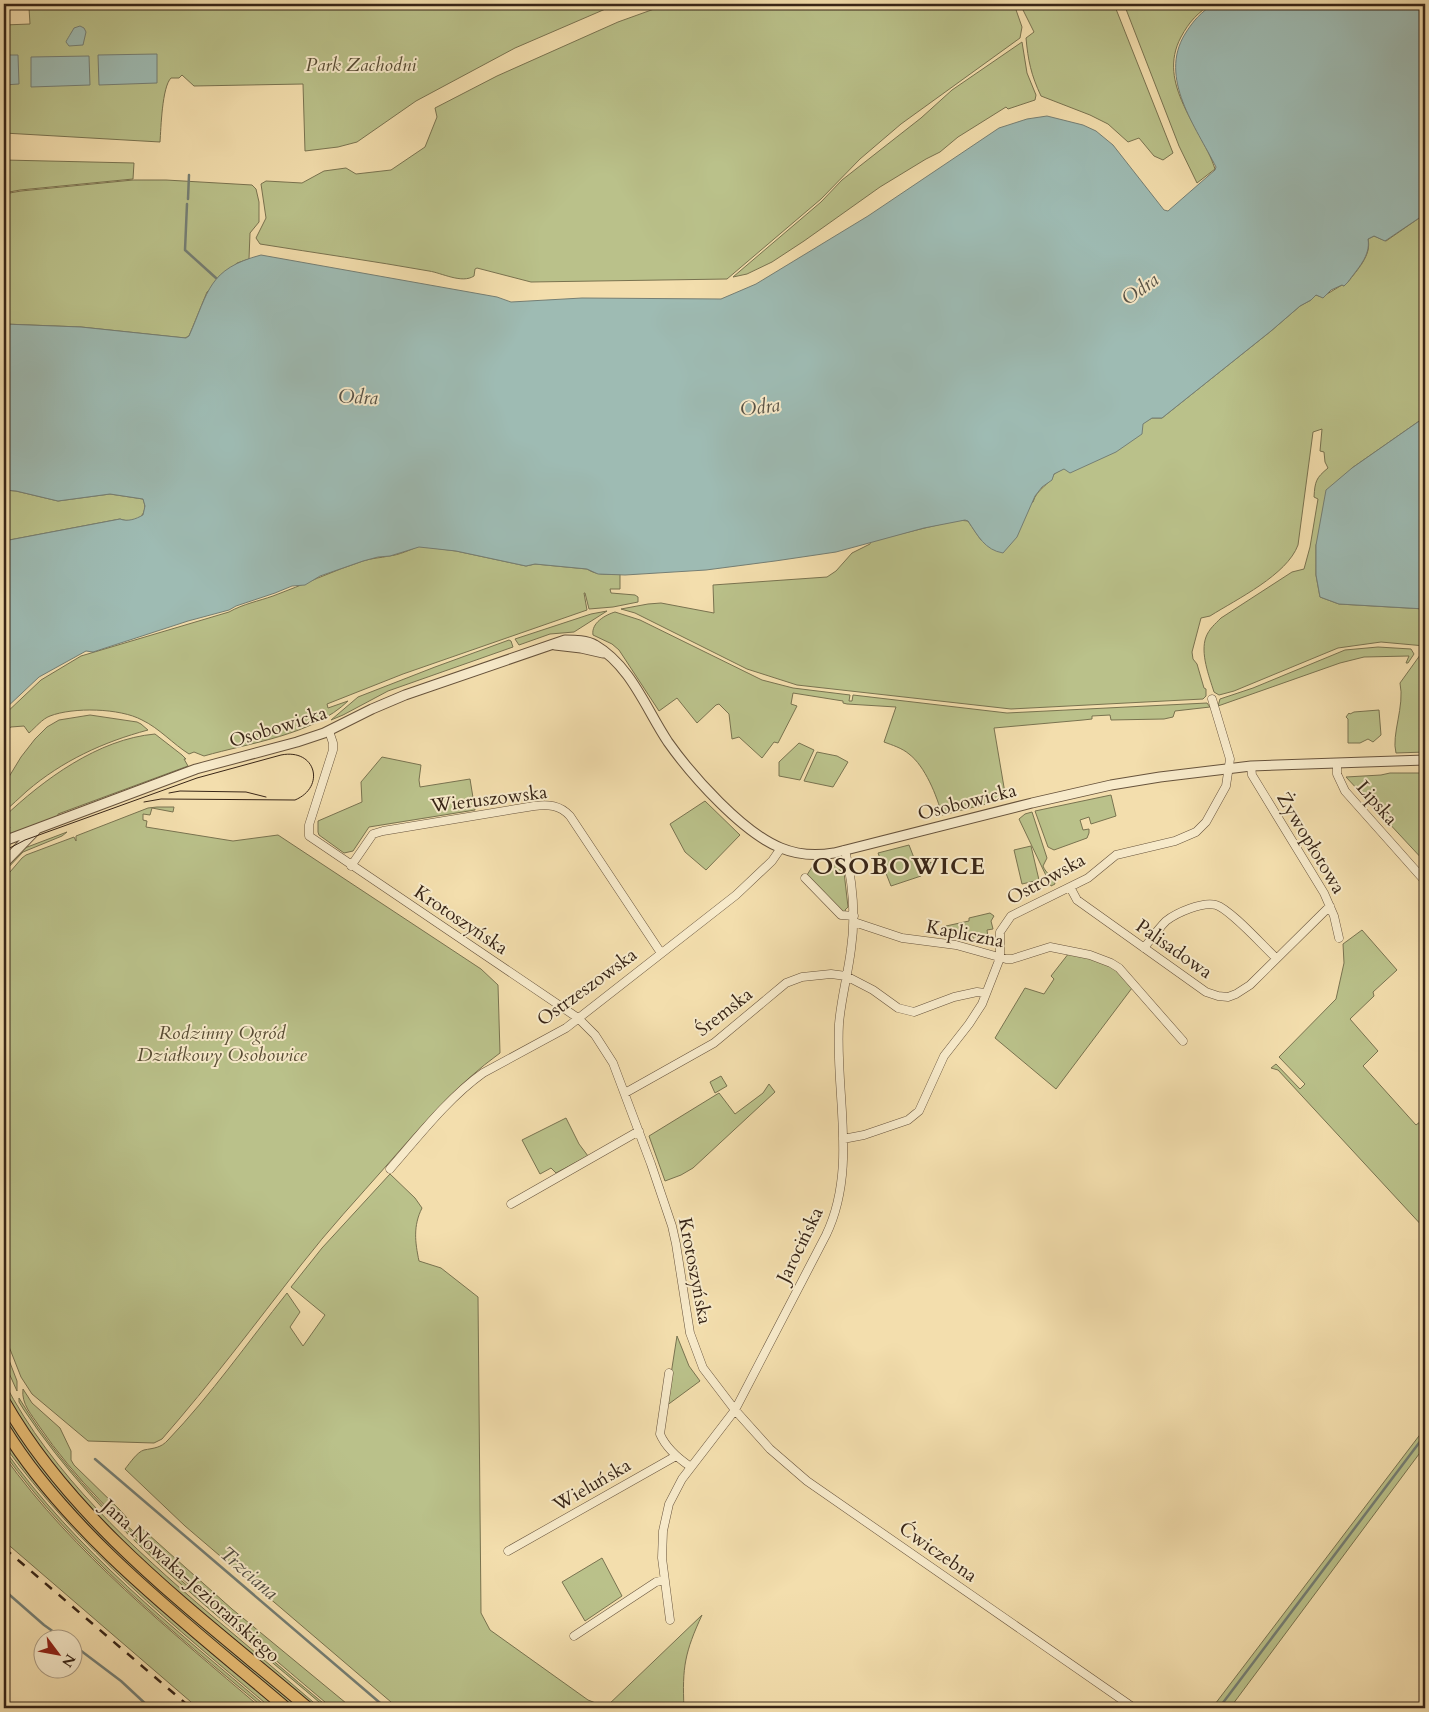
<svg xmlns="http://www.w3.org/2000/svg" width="1429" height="1712" font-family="Cardo,serif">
	<rect width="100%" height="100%" fill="#f3dead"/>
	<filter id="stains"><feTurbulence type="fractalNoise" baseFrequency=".004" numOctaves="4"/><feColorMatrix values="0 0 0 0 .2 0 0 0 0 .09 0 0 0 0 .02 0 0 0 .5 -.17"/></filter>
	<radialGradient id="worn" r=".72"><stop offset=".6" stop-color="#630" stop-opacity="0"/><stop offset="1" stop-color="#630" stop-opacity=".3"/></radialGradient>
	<path fill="#bac18a" stroke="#797350" d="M48 4H132V7L186 4H617L515 48 416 101 357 142 338 147 305 151 303 84 194 86 182 75 179 78H171C162 87 161 128 160 142L4 133V25L30 24 29 8 48 7Z
		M668 4H1014L1022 27 1020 38 901 124 860 159 821 199 727 279 531 282 477 268 475 269 474 276C462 284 442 273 429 271 373 261 316 253 260 244L256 238 266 218 261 184 266 181 302 183 324 171 346 168 356 174 391 170 425 147 437 117 435 108 497 76 618 22Z
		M1020 4H1114L1173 153 1163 160 1154 156 1139 138 1128 142 1108 124 1090 115 1041 96C1031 75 1028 60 1026 38L1034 32Z
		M1124 4H1212C1198 12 1189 22 1181 37 1156 84 1201 126 1215 169L1197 183 1179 146Z
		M1022 42 1027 73 1036 95 1035 100 1008 109 1006 107 958 137 940 152 926 159 880 187 804 241 772 262 747 274 733 277 821 202 842 180 921 118 952 90Z
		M4 160 134 163 133 179 20 190 4 193Z
		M133 180H166L252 185 256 189 259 202V222L250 233 249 259 237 263 207 292 189 336 185 338 81 327 4 324V194L21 191Z
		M1425 214V417L1352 468 1316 545V575L1320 597 1339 604 1425 609V646L1381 642 1338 648 1234 691 1219 695 1214 692C1209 676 1200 653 1206 637 1209 629 1215 624 1221 618L1292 572 1304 569 1310 547 1318 499 1314 497C1315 481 1316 478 1328 468L1325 462 1324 452 1320 451 1322 429 1313 432 1298 545C1287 575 1237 599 1210 616L1201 618 1192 652 1193 659 1197 664 1204 688 1206 689V696L1203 699 1011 709 797 685 747 669 635 613 621 609 648 604 661 603 714 613 713 585 827 577 836 571 852 553 870 544 871 541 958 520 968 521 981 540 1033 502C1037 488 1050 485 1054 474L1152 418H1162L1271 331 1300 306 1311 300 1316 295 1322 297 1342 285 1344 286 1348 282C1357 270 1372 255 1368 239L1374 236 1386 241Z
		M4 490 16 491 58 501 110 494 143 499C150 515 135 525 120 519L4 541Z
		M419 546 456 551 526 566 535 564 587 569C595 575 609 575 620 574V589H610L611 593 635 595 638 597V602L613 607 589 609 585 593H584L587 610 403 674 327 704 328 708 348 701C313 735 249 743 204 756L194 752 189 754C173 744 159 728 142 720 120 708 73 707 50 716 42 719 36 727 29 733L24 726 11 727 4 731V715L41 680 81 656 229 612C243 604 259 601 273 596 303 585 332 571 363 561 372 558 380 558 389 556 399 555 410 550 419 546Z
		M607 611 574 632 550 634 519 645 515 639 591 614Z
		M615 612 640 620 762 680 793 688 850 695 849 701H852L853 695 1007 713 1207 703 1210 707 1175 711 1173 717 1164 719 1111 720 1110 715 1092 716V719L1083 720 994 728 1006 799 942 815C937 796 925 766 909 754 902 748 892 745 884 742L896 707 847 704 843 703V701L793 693 791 704 797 706 778 743 774 742 762 758 739 737 732 739 729 714 719 704 716 705 697 723 677 698 659 711 619 650 612 644 593 635C591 623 605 615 615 612Z
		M509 640 511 641 513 647 388 691 343 715 331 720 358 697 435 667Z
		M1378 647 1411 649 1414 654 1408 663H1406L1409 656 1364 657 1340 663 1218 706 1220 699 1253 688 1345 650Z
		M1423 651 1425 652V752L1396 753C1391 735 1405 706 1400 683Z
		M1379 710 1381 735 1373 742 1368 739 1360 743H1348V719L1346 717 1349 713 1350 714 1354 712Z
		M90 715 137 722 141 724 148 730C103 742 62 761 27 791 19 798 12 805 4 812V785L21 757 35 739 47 727 59 720Z
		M155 734 182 755 186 759H184L188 766 58 814V816L4 837V832L10 828 9 825 4 827V817C43 780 98 739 155 734Z
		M799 743 814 750 800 780 779 776V762Z
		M817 752 837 756 848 762 833 787 804 781Z
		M382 757 421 765 419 780 420 787 470 779 475 810 369 827 353 851 344 853 319 835 318 832V821L362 802 361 782Z
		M1390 773H1425V862L1346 777 1381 775Z
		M1111 795 1116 816 1091 824 1089 817 1080 820 1083 830 1089 829V833L1087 838 1054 850 1048 847 1035 811Z
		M705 801 740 835 706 870 685 852 670 824Z
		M157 807H174L173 812 152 808 150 815 143 814V820L147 821 146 827 233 841 278 835 481 969 498 985 500 1053C457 1084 422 1125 387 1165 358 1198 328 1230 301 1265 255 1324 211 1383 162 1439L154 1443 88 1441 32 1394 21 1377 4 1334V879L22 858 26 855 74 837 76 841V836L148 808Z
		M1032 812 1047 858 1043 866C1046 874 1053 876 1055 884L1051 886 1019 819 1025 814Z
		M67 832 62 836 23 852 4 872V870L22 849Z
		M909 845 921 876 891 886 878 853Z
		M1031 846 1039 880 1022 884 1014 850Z
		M922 859 932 863 930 870 927 871 921 869 920 863Z
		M838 864 840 870 844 872 848 907 845 910 846 912H843L807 875 812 867 816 866 817 872H828V866Z
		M990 913 994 916 991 921 993 929 987 930 988 937 984 938 983 935 977 936 974 939 971 934 969 935 970 938 964 939 963 932 955 934 953 937 949 936 946 926 969 921V918Z
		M1362 930 1397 970 1373 992 1374 996 1350 1019 1378 1051 1363 1066 1416 1125 1425 1118V1229L1278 1070 1271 1068 1276 1064 1300 1089 1305 1084 1279 1057 1336 999 1344 963 1343 944Z
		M1069 953 1092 959 1114 968 1132 988 1056 1089 995 1038 1025 988 1044 994 1054 979 1051 976Z
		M721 1076 727 1086 715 1093 710 1082Z
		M769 1084 775 1092 693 1168 681 1175 665 1181 649 1136 719 1093 735 1114 763 1093Z
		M566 1118 579 1144 588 1156 556 1173 551 1168 540 1174 522 1140Z
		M390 1174 415 1198 422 1208C413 1226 415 1242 419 1261L441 1268 478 1297 481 1613 490 1630 588 1700 606 1707 702 1615C685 1652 682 1667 684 1708H398L185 1526 125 1469C130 1463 137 1452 144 1450 154 1448 161 1448 168 1440 211 1395 248 1342 287 1293L300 1312 290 1327 303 1346 325 1315 291 1287 322 1248Z
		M677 1336 689 1366 700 1381 666 1406Z
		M4 1347 17 1381V1391L4 1362Z
		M4 1382C53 1476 132 1547 211 1615 248 1646 284 1677 320 1708H314C215 1624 111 1543 33 1438 22 1422 4 1402 4 1382Z
		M23 1389 32 1403 60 1428 71 1451V1460L74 1465 120 1510 127 1518 124 1523 133 1531 139 1526 232 1609 352 1708H332C277 1661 221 1615 168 1566 121 1523 75 1479 39 1426 32 1415 21 1404 23 1389Z
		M19 1398C68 1479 137 1542 208 1604 248 1639 288 1674 329 1708H326C219 1616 103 1529 24 1410L19 1402Z
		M4 1409 51 1478 300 1708H293C202 1629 105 1555 31 1458 21 1444 4 1427 4 1409Z
		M1425 1428V1446L1230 1708H1212Z
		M4 1436 30 1473 279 1708H271C175 1627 78 1548 4 1445Z
		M4 1449C76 1551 174 1628 268 1708H264C171 1630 75 1553 4 1453Z
		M4 1456C75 1555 169 1629 261 1708H198L4 1541Z
		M602 1558 622 1596 585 1621 562 1582Z"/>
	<path fill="#9ebbb3" stroke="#757f75" d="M1214 4H1425V214L1385 241 1374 236 1368 239C1371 256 1357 269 1348 282L1344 286 1342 285 1331 290 1323 298 1316 295 1311 300 1300 306 1271 331 1162 418H1152L1143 424 1142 434 1116 452 1070 473 1064 469 1054 474 1052 480 1042 487 1035 496 1017 537 1003 553C985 550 978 536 968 521L965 520 924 528 836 552 775 561 706 570 625 575 598 574 587 569 535 564 526 566 456 551 419 547 390 556 378 557 363 561 320 576 305 585 292 586 275 593 236 606 229 610 188 621 93 652 86 651 39 677 4 710V541L120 519C128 522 136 519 143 515L145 506 143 499 110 494 58 501 16 491 4 490V324L81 327 186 338 189 336C209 291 208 269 261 255L497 297 511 302 582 298 721 299 756 284 868 216 999 128 1027 119 1047 116 1083 125 1096 131 1113 145 1164 210 1168 211 1215 170 1216 167C1196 127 1158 78 1185 34 1193 21 1201 12 1214 4Z
		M80 26 84 28 86 32 83 45 69 46 66 42C66 41 73 30 74 28Z
		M157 54V83L99 85 98 55Z
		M4 55H18L19 84 4 85Z
		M89 56 90 85 31 87V57Z
		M1425 417V609L1339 604 1320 597 1316 575V545L1326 490 1352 468Z"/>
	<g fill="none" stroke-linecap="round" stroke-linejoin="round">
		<path stroke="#757f75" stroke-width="2.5" d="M188 199 189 175
			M187 204 185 250 216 278
			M95 1459 386 1708
			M4 1590 44 1625 65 1640
			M72 1644 121 1681 150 1708
			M1219 1708 1425 1435"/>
		<defs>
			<path id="minor" d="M329 731 333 743V750L309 825V836L578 1018 595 1035 613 1063 651 1164 672 1226 676 1244 690 1333 703 1368 735 1410 770 1449 807 1481 1134 1708
				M1337 763V774L1345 791 1425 881
				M1251 766 1252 775 1324 893 1334 916 1339 938
				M351 866 373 834 383 831 534 806C548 804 560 805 570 816L661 953
				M805 878 841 915 854 916
				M1070 887 1077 900 1206 992 1218 996 1228 997 1236 994 1250 985 1330 906
				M854 922 902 938 956 945 1006 959H1012L1050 947 1090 955 1111 963 1119 968 1183 1041
				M1144 948C1151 939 1158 929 1166 921 1176 913 1203 901 1216 905 1230 909 1263 946 1276 958
				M625 1093 714 1043 786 983 802 977 831 974 846 976 873 990 898 1008 914 1012 954 997 977 992 985 993
				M843 1139 864 1135 908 1120 919 1111 944 1056 969 1024 982 1004 1000 958V932L1011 916 1088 878 1116 855 1175 841 1196 832 1206 822 1226 786 1230 759 1212 699
				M390 1169C418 1137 448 1098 483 1073L566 1028 736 895 772 861 781 848
				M511 1204 639 1131
				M669 1373 660 1434C666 1448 679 1459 691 1467
				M508 1551 676 1456
				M670 1620 662 1558 663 1531 669 1504 682 1479 735 1410 826 1235C858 1169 835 1094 839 1024 841 999 848 974 851 949 856 915 853 883 845 850
				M574 1636 656 1582 664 1580"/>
			<path id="tertiary" d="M555 645 581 648 603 653
				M4 841 196 769 297 742 324 733 372 709 405 695 565 640C575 640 587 640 595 645 631 666 646 709 668 742 692 776 743 833 781 848 798 855 816 856 834 853L1032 803 1111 785 1160 777 1251 766 1425 760
				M4 863 36 830"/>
			<path id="primary" d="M4 1401C75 1526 200 1616 308 1708
				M4 1428C71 1537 190 1626 286 1708"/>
		</defs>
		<use href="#minor" stroke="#67533c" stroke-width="9"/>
		<use href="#tertiary" stroke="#67533c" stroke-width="11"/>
		<use href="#primary" stroke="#382517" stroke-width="13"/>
		<use href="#minor" stroke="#f7eaca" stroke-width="8"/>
		<use href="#tertiary" stroke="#f7eaca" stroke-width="9"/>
		<use href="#primary" stroke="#eabf76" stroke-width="11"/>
		<path stroke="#382517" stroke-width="1" d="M169 793 180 791 246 792 266 797
			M4 851 25 840 197 778 281 755C316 748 326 787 295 800L161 799 144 802"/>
		<path stroke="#382517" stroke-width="2.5" stroke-dasharray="9 9" stroke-linecap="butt" d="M4 1548 191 1708"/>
	</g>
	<g text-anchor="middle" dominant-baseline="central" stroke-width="4" stroke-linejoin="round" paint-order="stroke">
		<g font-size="19" font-style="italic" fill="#584c34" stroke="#f7eaca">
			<text x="361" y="65">Park Zachodni</text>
			<text x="222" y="1033">Rodzinny Ogród<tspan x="222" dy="22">Działkowy Osobowice</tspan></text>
		</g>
		<g font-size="19" fill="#382517" stroke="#f7eaca">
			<text transform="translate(278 727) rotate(-17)">Osobowicka</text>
			<text transform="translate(489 799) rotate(-7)">Wieruszowska</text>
			<text transform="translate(967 802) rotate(-14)">Osobowicka</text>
			<text transform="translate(1377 803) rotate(49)">Lipska</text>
			<text transform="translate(1311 843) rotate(59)">Żywopłotowa</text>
			<text transform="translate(1046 879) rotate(-29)">Ostrowska</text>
			<text transform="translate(461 920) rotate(34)">Krotoszyńska</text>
			<text transform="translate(965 934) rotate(11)">Kapliczna</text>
			<text transform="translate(1174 949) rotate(35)">Palisadowa</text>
			<text transform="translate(587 987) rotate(-36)">Ostrzeszowska</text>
			<text transform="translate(724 1012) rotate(-38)">Śremska</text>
			<text transform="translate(800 1245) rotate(-64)">Jarocińska</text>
			<text transform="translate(695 1271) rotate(79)">Krotoszyńska</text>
			<text transform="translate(592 1485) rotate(-30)">Wieluńska</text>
			<text transform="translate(938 1552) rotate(35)">Ćwiczebna</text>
			<text transform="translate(191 1581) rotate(42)">Jana Nowaka-Jeziorańskiego</text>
		</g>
		<g font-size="20" font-style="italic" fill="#575246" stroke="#f7eaca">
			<text transform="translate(1140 289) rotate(-36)">Odra</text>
			<text transform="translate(358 397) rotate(2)">Odra</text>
			<text transform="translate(760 407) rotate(-7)">Odra</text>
			<text transform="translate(249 1573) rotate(41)">Trzciana</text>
		</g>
		<g font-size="24" font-weight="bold" letter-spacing="1" fill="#382517" stroke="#f7eaca">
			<text x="899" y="866">OSOBOWICE</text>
		</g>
	</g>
	<rect width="1429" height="1712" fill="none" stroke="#f3dead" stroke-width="20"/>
	<rect x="5" y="5" width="1419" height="1702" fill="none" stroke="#382517" stroke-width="2.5"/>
	<rect x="10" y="10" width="1409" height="1692" fill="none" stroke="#382517"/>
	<g transform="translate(58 1654) rotate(122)"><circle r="24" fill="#f7eaca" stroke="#ab9b82"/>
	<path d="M0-4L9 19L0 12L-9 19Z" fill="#8f2418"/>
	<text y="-8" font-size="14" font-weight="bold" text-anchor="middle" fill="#382517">N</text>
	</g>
	<rect width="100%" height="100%" filter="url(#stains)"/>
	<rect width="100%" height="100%" fill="url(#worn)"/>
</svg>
